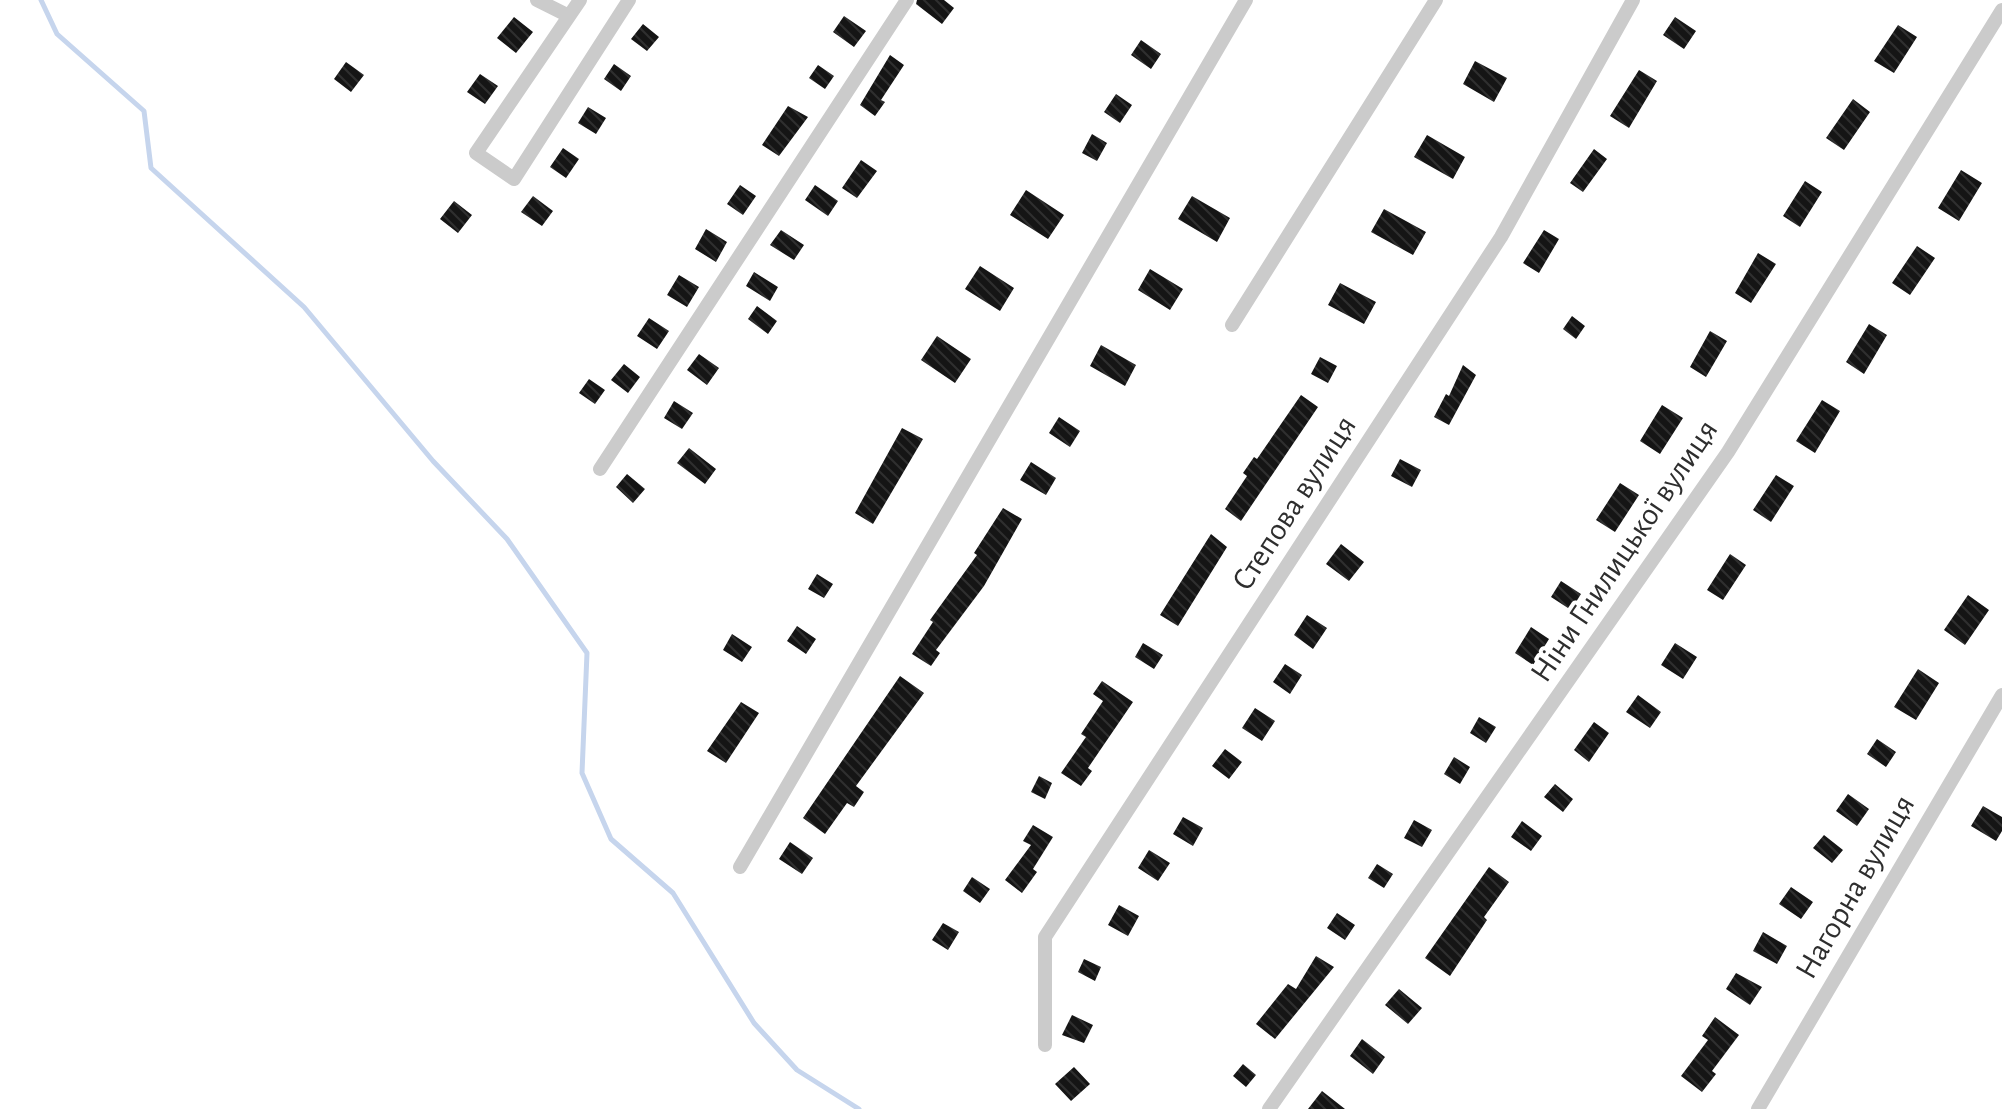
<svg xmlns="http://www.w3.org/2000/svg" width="2002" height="1109" font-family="'Alegreya Sans',sans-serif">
	<defs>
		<pattern id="building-back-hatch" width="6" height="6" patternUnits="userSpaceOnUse" patternTransform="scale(2)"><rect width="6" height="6" fill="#151515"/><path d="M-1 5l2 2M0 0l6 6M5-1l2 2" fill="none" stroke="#2f2f2f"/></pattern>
	</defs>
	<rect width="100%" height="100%" fill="#fff"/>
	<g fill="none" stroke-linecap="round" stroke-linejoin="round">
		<path stroke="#c6d5ed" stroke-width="5" d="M41 0 57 34 144 111 151 168 304 307 433 461 507 539 587 653 582 773 611 839 673 893 754 1023 797 1070 859 1109"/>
	</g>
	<path fill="url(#building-back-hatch)" d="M917 0H944L954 8 942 24 916 4Z
		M844 16 866 31 854 47 833 32Z
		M514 17 533 32 516 53 497 38Z
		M1675 17 1696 31 1684 49 1663 35Z
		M643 24 659 37 647 51 631 39Z
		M1898 25 1917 37 1894 73 1874 61Z
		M1141 40 1161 54 1151 69 1131 55Z
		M890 55 904 65 881 100 885 102 875 116 860 105Z
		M1475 61 1507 78 1494 102 1463 84Z
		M346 62 364 75 351 92 334 79Z
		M614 64 631 76 621 91 604 79Z
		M818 65 834 76 825 89 809 78Z
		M1639 70 1657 81 1629 128 1610 116Z
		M480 74 498 86 485 104 467 92Z
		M1116 94 1132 105 1120 123 1104 112Z
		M1853 99 1870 112 1844 150 1826 138Z
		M788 106 808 117 779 156 762 145Z
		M588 107 606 118 596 134 578 123Z
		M1092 134 1107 143 1097 161 1082 153Z
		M1427 135 1465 157 1453 179 1414 157Z
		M563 148 579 159 566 178 550 167Z
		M1594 149 1607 159 1583 192 1570 183Z
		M861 160 877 171 857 198 842 188Z
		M1961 170 1982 183 1959 221 1938 208Z
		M1805 181 1822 192 1800 227 1783 216Z
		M740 185 756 196 743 215 727 204Z
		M815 185 838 201 828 216 805 200Z
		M1026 190 1064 215 1048 239 1010 215Z
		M533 196 553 211 542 226 521 212Z
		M1192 196 1230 218 1217 242 1178 219Z
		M454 201 472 215 458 233 440 219Z
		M1384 209 1426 232 1413 255 1371 232Z
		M706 229 727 242 716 262 695 249Z
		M781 230 804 245 794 260 770 245Z
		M1544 230 1559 239 1539 273 1523 263Z
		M1917 246 1935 258 1910 295 1892 283Z
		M1758 253 1776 264 1751 303 1735 293Z
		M980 266 1014 288 1000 311 965 289Z
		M1150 269 1183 289 1170 310 1138 290Z
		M754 272 778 287 770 301 746 286Z
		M679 275 699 287 687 307 667 295Z
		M1340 283 1376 302 1364 324 1328 305Z
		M757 306 777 321 768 334 748 319Z
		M1572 316 1585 326 1576 339 1563 329Z
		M649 318 669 331 657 349 637 336Z
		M1869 324 1887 335 1864 374 1846 362Z
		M1710 331 1727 341 1706 377 1690 367Z
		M937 336 971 359 955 383 921 360Z
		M1101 345 1136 365 1125 386 1090 366Z
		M699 354 719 368 707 385 687 370Z
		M1320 357 1337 366 1328 383 1311 374Z
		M624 364 640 377 628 393 611 380Z
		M1463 365 1476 375 1449 425 1434 417 1446 394 1449 396Z
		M589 379 605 390 595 404 579 393Z
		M1301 395 1318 407 1241 521 1225 509 1247 476 1243 473 1254 457 1257 459Z
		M1822 400 1840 411 1815 453 1796 441Z
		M674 401 693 413 682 429 664 418Z
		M1662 405 1683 418 1660 454 1640 441Z
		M1059 417 1080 431 1070 447 1049 433Z
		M902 428 923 439 873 524 855 513Z
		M689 448 716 469 705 484 677 463Z
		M1400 459 1421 470 1412 487 1391 476Z
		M1031 462 1056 478 1046 495 1020 480Z
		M627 474 645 489 633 503 616 487Z
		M1776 475 1794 486 1771 522 1753 510Z
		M1620 483 1639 495 1615 532 1596 520Z
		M1003 508 1022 519 984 586 936 650 940 653 931 666 912 654 933 622 930 620 977 555 974 553Z
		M1211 534 1227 547 1178 626 1160 615Z
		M1341 544 1364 562 1349 581 1326 564Z
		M1730 554 1746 565 1723 600 1707 590Z
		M817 574 833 584 824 598 808 589Z
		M1561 581 1581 594 1571 610 1551 597Z
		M1968 595 1989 610 1965 645 1944 630Z
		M1307 615 1327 628 1313 649 1294 635Z
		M797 626 816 639 806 654 787 641Z
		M1531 627 1549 639 1533 665 1515 653Z
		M732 634 752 647 742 662 723 650Z
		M1143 643 1163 655 1154 669 1135 657Z
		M1675 643 1697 657 1683 679 1661 665Z
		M1285 664 1302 675 1290 694 1273 682Z
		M1918 669 1939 683 1916 720 1894 707Z
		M900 676 924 693 856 786 864 792 854 807 847 803 825 834 803 818Z
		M1102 681 1133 702 1088 768 1092 771 1081 786 1061 773 1086 737 1081 734 1103 701 1093 694Z
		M1638 695 1661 712 1650 728 1626 712Z
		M741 702 759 713 726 763 707 751Z
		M1255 708 1275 721 1262 741 1242 728Z
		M1479 717 1496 727 1486 743 1470 733Z
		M1594 722 1609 733 1589 762 1574 750Z
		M1877 739 1896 752 1886 767 1867 754Z
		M1225 749 1242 762 1229 779 1212 766Z
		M1454 757 1470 767 1460 784 1444 774Z
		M1039 776 1052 783 1045 799 1031 792Z
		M1555 784 1573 799 1563 812 1544 797Z
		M1848 794 1869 809 1857 826 1836 811Z
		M1983 806 2002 817V831L1996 841 1971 826Z
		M1183 817 1203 828 1193 846 1173 834Z
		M1414 820 1432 830 1422 847 1404 838Z
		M1522 821 1542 836 1531 851 1511 837Z
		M1033 825 1053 837 1033 869 1037 872 1022 893 1005 880 1031 845 1023 841Z
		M1824 835 1843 850 1832 863 1813 848Z
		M790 842 813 858 802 874 779 859Z
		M1149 850 1170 863 1158 881 1138 868Z
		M1377 864 1393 874 1384 888 1368 878Z
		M1489 867 1509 882 1484 917 1487 920 1450 976 1425 958Z
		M972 877 990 889 980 903 963 891Z
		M1791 887 1813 902 1801 919 1779 904Z
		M1119 905 1139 916 1128 936 1108 925Z
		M1337 913 1355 925 1345 940 1327 928Z
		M943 923 959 932 948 950 932 940Z
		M1763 932 1787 946 1777 964 1753 951Z
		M1316 956 1334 967 1275 1039 1256 1024 1288 984 1296 989Z
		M1084 959 1101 967 1095 981 1078 972Z
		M1736 973 1762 987 1750 1005 1726 989Z
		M1399 989 1422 1008 1408 1024 1385 1005Z
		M1072 1015 1093 1025 1084 1043 1062 1035Z
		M1715 1017 1739 1035 1712 1071 1716 1074 1702 1092 1681 1076 1708 1040 1702 1036Z
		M1362 1039 1385 1057 1373 1074 1350 1056Z
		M1243 1064 1256 1075 1246 1087 1233 1076Z
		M1074 1067 1090 1084 1071 1101 1055 1084Z
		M1322 1091 1345 1109H1308Z"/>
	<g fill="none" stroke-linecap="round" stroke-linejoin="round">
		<path stroke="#cbcbcb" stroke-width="14" d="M537 0 569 16
			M580 0 476 153 514 179 629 0
			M1232 325 1436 0
			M600 469 907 0
			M740 867 1246 0
			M1045 1045V937L1501 237 1633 0
			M1269 1109 1728 452 2002 10
			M1758 1109 2002 695"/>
	</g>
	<g text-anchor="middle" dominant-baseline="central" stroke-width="8" stroke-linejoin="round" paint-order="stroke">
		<g font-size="32" fill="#2e2e2e" stroke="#fff">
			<text transform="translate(1294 503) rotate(-57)">Степова вулиця</text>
			<text transform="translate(1624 551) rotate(-56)">Ніни Гнилицької вулиця</text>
			<text transform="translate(1855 887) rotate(-60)">Нагорна вулиця</text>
		</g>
	</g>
</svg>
